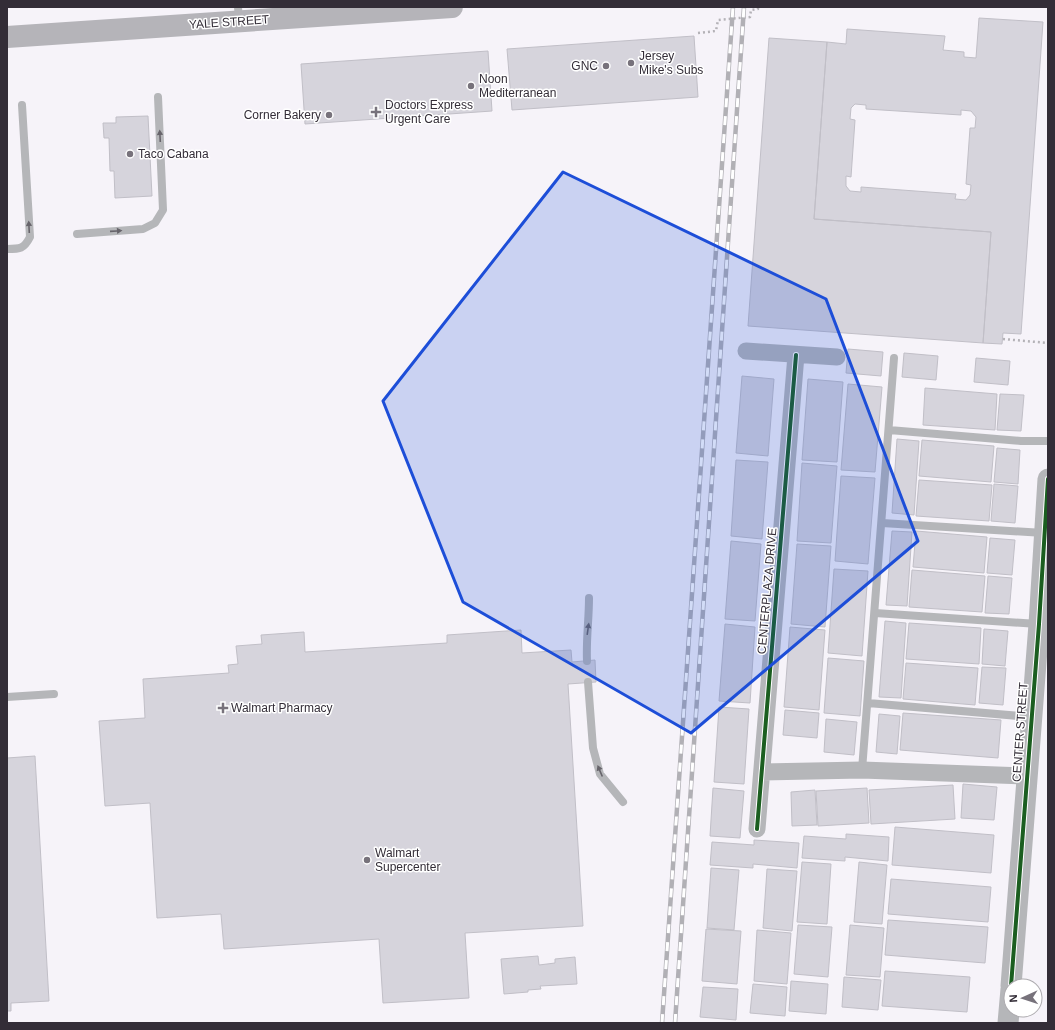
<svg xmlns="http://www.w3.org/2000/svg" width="1055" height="1030" font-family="Helvetica,sans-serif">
	<rect width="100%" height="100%" fill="#f6f3f9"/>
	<path fill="#d6d4dc" stroke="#c1bfc7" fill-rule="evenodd" d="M979 18 1043 22 1021 334 1003 333 1002 344 983 343 991 232 814 219 827 42 846 44 847 29 945 36 943 50 964 52V57L976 58ZM855 104 866 105V109L961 115V110L971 111 976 117 975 128H970L966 184 971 185 970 195 966 200 955 199 956 194 861 187V192L850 191 846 186V176L851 177 855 120 850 119 851 108Z
		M694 36 698 97 512 110 507 49Z
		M769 38 827 42 814 219 991 232 983 343 748 326Z
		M488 51 492 111 305 124 301 64Z
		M148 116 152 196 115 198 114 171H110L109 138H104L103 123H116V117Z
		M848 349 883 352 881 376 846 373Z
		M904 353 938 356 936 380 902 377Z
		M976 358 1010 361 1008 385 974 382Z
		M742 376 774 379 768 456 736 453Z
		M808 379 843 382 837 462 802 460Z
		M848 384 882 387 875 472 841 470Z
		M925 388 997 394 995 430 923 425Z
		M1000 394 1024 395 1021 431 997 430Z
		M897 439 919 441 914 515 892 513Z
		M922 440 994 446 991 482 919 476Z
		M997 448 1020 450 1018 484 994 482Z
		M736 460 768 462 762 539 731 536Z
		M802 463 837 466 831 543 797 541Z
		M841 476 875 478 868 564 835 561Z
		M919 480 992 485 989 521 916 516Z
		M994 484 1018 486 1015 523 991 521Z
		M892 531 912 532 907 606 886 605Z
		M916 531 987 537 984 573 913 567Z
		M990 538 1015 540 1012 575 987 573Z
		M731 541 761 544 755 621 725 619Z
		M797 544 831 546 825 627 791 624Z
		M834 569 868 571 862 656 828 653Z
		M912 570 985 576 982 612 909 607Z
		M988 576 1012 578 1009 614 985 613Z
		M885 621 906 623 901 698 879 697Z
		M909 623 981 628 979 664 906 659Z
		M725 624 755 627 750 703 719 701Z
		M790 627 825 630 819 710 784 707Z
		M984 629 1008 631 1005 666 982 664Z
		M521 630 522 653 571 650 572 662 595 660 596 682 568 684 583 926 465 933 469 998 383 1003 379 939 224 949 221 914 157 918 150 803 105 806 99 721 145 718 143 679 229 673 228 665 238 664 236 646 262 644 261 635 304 632 305 652 447 643V635Z
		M828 658 864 661 860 716 824 713Z
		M906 663 978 668 975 705 903 699Z
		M982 667 1006 668 1003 705 979 703Z
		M719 707 749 709 744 784 714 782Z
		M785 710 819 713 817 738 783 735Z
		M903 713 1001 720 998 758 900 750Z
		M879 714 900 716 897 754 876 752Z
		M826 719 857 722 854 755 824 752Z
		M35 756 49 1001 11 1003V1011H7V758Z
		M963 784 997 787 994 820 961 818Z
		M953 785 955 819 871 824 869 790Z
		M713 788 744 791 740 838 710 836Z
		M867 788 869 823 818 826 816 791Z
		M815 790 817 825 792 826 791 792Z
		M895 827 994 835 991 873 892 865Z
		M846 834 889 837 888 861 845 857V861L802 858 804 836 846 839Z
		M754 840 799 843 797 868 753 864V868L710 865 712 842 754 845Z
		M802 862 831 864 827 924 797 922Z
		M859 862 887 865 882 924 854 922Z
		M711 868 739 870 734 930 707 928Z
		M767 869 797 871 792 931 763 928Z
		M891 879 991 887 988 922 888 914Z
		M888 920 988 927 985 963 885 955Z
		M798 925 832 927 828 977 794 974Z
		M850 925 884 928 880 977 846 975Z
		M706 929 741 931 737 984 702 981Z
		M757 930 791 933 787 984 754 981Z
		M538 956 539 965 555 963V959L575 957 577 984 540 986 541 989 528 990V992L504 994 501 959Z
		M885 971 970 977 967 1012 882 1006Z
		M844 977 881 980 878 1010 842 1007Z
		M791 981 828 984 826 1014 789 1011Z
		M753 984 787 987 785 1016 750 1013Z
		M703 987 738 989 736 1020 700 1017Z"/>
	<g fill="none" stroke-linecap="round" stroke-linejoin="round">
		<path stroke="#b4b2b7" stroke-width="2.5" stroke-dasharray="2 3" stroke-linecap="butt" d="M698 33 716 31 718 20 750 17 751 10 758 9V7
			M1003 339 1048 343"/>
		<path stroke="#b5b6b9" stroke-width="8" d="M238 7 239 20
			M77 234 143 229 155 223 163 210 158 97
			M7 249C20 249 24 249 30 237L22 105
			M889 430 1021 441H1048
			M882 523 1044 533
			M875 613 1038 624
			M587 661C586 640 589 619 589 598
			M588 682 593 748 600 774 623 802
			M7 697 54 694
			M868 703 1031 717
			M862 770 894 358"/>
		<path stroke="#b5b6b9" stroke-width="17" d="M746 351 837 357
			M762 772 862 770 1027 776
			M757 829 796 355"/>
		<path stroke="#b5b6b9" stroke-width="21" d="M1011 986 1039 624 1048 479
			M1008 1023 1011 989"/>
		<path stroke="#b5b4b9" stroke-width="22" d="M7 37 452 7"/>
		<defs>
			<path id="rail" d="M662 1023 733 7
				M675 1023 744 7"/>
		</defs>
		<use href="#rail" stroke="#b1b0b5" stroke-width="4.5"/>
		<use href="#rail" stroke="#fff" stroke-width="3" stroke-dasharray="9" stroke-linecap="butt"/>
		<defs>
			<path id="cycleway" d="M757 829 796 355
				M1011 986 1039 624 1048 479"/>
		</defs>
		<use href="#cycleway" stroke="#fff" stroke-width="6"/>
		<use href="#cycleway" stroke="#1b5e20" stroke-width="4"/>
	</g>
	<defs><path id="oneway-solid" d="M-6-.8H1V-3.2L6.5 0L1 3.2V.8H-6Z"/></defs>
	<g fill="#67646b">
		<use href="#oneway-solid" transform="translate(160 136) rotate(-93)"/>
		<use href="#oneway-solid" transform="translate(29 227) rotate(-93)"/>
		<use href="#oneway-solid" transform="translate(116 231) rotate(-4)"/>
		<use href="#oneway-solid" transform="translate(588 629) rotate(-82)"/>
		<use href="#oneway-solid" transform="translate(600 771) rotate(-113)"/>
	</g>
	<path fill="#1d4ed8" fill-opacity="0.2" stroke="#1d4ed8" stroke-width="3" stroke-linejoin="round" d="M563 172 826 299 918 541 691 733 463 602 383 401Z"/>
	<g fill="#77727b" stroke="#fff" stroke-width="1.5">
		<circle cx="631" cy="63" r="4"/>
		<circle cx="606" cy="66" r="4"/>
		<circle cx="471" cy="86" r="4"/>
		<path d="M374 106h4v4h4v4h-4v4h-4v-4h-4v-4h4z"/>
		<circle cx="329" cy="115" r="4"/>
		<circle cx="130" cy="154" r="4"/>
		<path d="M221 702h4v4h4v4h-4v4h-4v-4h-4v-4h4z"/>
		<circle cx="367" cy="860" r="4"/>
	</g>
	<g text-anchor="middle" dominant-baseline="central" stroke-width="3" stroke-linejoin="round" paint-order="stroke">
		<g font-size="12" fill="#332d37" stroke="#fff">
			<text transform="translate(229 22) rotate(-4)">YALE STREET</text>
			<text transform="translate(767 591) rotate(-85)">CENTERPLAZA DRIVE</text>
			<text transform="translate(1020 732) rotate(-86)">CENTER STREET</text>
		</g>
		<g font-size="12" fill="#332d37" stroke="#fff" text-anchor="start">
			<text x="639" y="56">Jersey<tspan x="639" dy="14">Mike's Subs</tspan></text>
			<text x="598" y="66" text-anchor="end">GNC</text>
			<text x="479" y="79">Noon<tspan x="479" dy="14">Mediterranean</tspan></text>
			<text x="385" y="105">Doctors Express<tspan x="385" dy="14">Urgent Care</tspan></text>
			<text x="321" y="115" text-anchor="end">Corner Bakery</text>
			<text x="138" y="154">Taco Cabana</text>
			<text x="231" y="708">Walmart Pharmacy</text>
			<text x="375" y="853">Walmart<tspan x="375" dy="14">Supercenter</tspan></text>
		</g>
	</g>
	<rect width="1055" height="1030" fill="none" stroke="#332d37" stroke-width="16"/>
	<g transform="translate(1023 998) rotate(267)"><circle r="19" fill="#ffffff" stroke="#adabaf"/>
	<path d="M0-3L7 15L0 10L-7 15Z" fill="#77727b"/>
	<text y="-6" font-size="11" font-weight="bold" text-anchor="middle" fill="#332d37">N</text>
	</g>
</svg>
